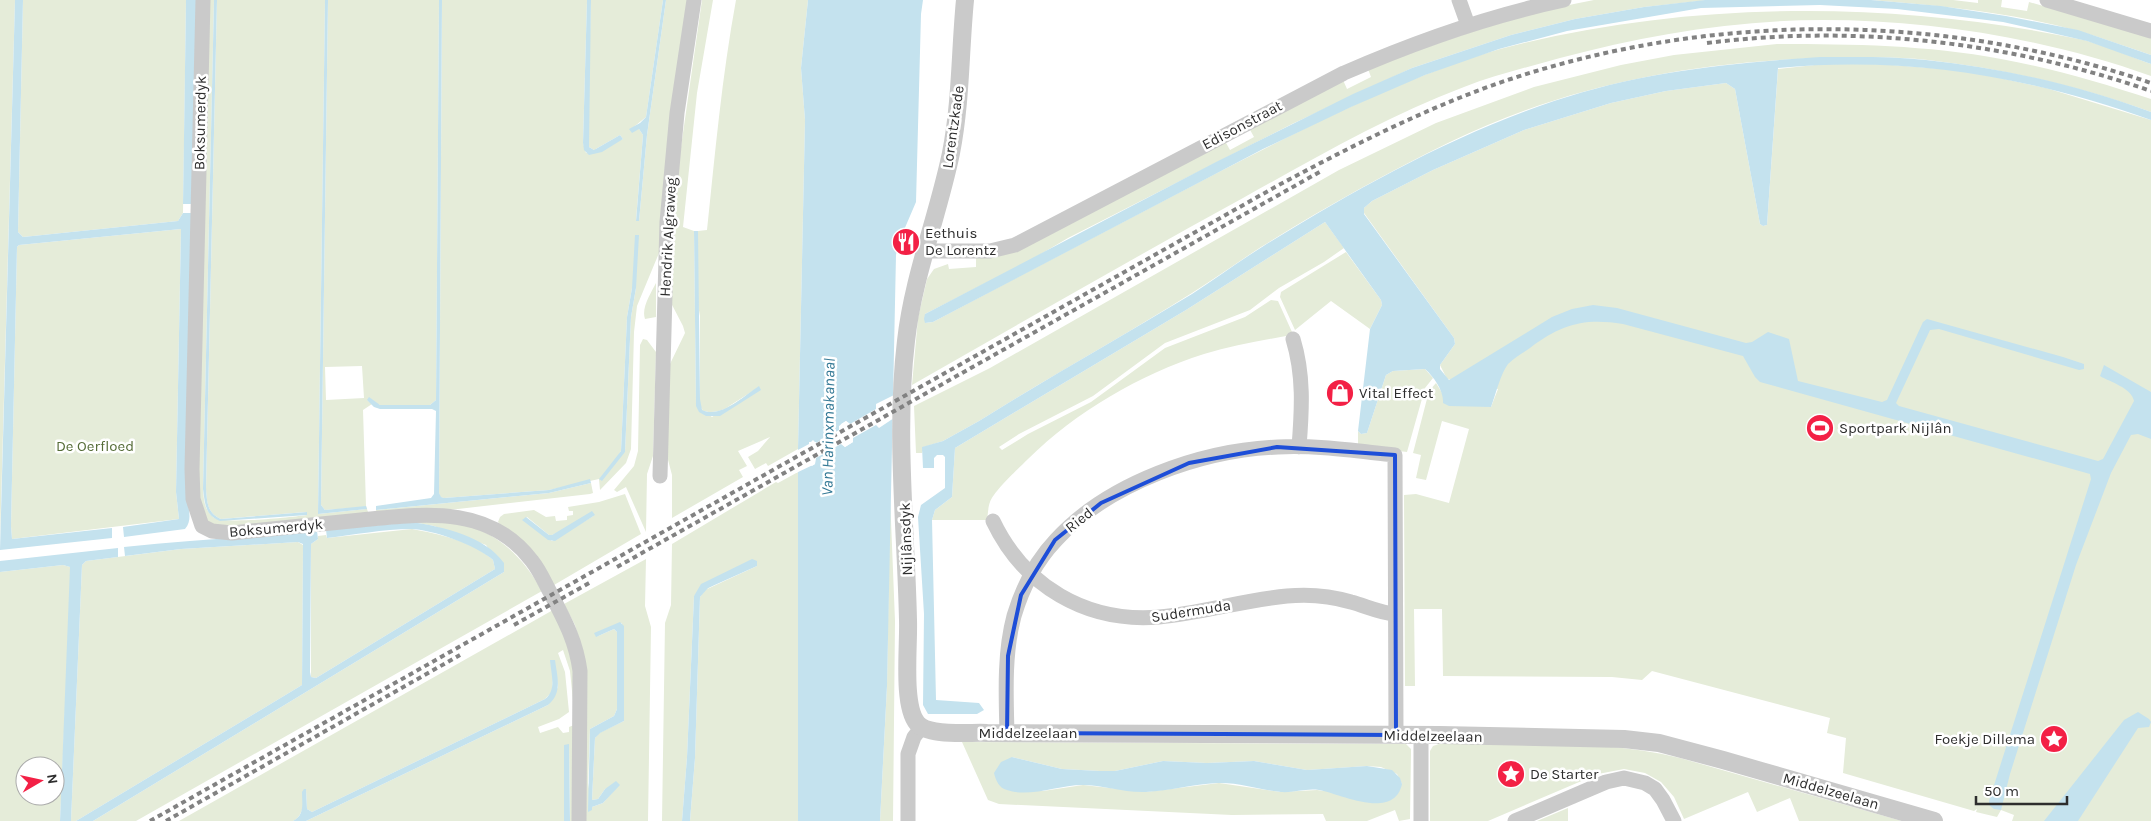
<svg xmlns="http://www.w3.org/2000/svg" width="2151" height="821" font-family="Karla,sans-serif">
	<rect width="100%" height="100%" fill="#fff"/>
	<path fill="#e5ecd9" fill-rule="evenodd" d="M0 0H15L0 540Z
		M23 0H186L183 213 178 221 23 237 18 232Z
		M207 0H214L203 489C204 500 204 509 213 517 222 525 293 517 307 515L306 512 221 519C207 513 207 502 206 489L217 0H325L318 514 366 509V507L325 510 321 505 328 0H439L436 400 430 405H380L367 400 372 404 363 410 366 506 369 515 232 529 207 523 198 498ZM362 366 364 398 326 400 325 367Z
		M442 0H587L583 143 586 153 623 139 620 135 594 150 589 147 587 142 591 0H663L646 117 630 130 639 129 643 135 636 220 639 221 647 135 666 0H688L659 253 637 306 634 332 631 449 626 463 600 490 599 479 549 490 444 498 440 497 439 493ZM632 288H636L631 317 625 452 619 454 621 451 627 317Z
		M702 0H713L697 93 683 227 694 231 696 405 712 417 759 387C744 396 720 419 702 410L700 405V316L697 299 698 231 707 230C715 153 722 76 736 0H808L801 68 805 120 798 449 768 466 766 463 755 469 748 457 758 451 770 437 738 451 747 466 739 470 743 477 672 518V475L667 456 669 366 685 333 683 326 670 301 674 221 678 168Z
		M1594 0H1709L1644 7 1575 19 1511 35 1412 68 1292 124 1068 238 1029 261 925 314V323L933 322C1027 272 1121 223 1215 174 1307 127 1401 78 1500 49 1689 0 1893 0 2084 40 2106 46 2129 56 2151 64V76C2047 39 1933 20 1823 20 1735 20 1645 35 1560 58 1528 67 1495 75 1464 87 1387 116 1315 158 1243 198 1132 259 1022 322 912 385L918 318 927 279 934 269 948 264 949 269 976 267V258L1225 141 1230 150 1254 137 1249 128 1343 80 1347 89 1371 77 1368 69C1442 41 1516 14 1594 0Z
		M1871 0H1953L1978 3V0H2002L2001 7 2027 11 2029 2 2151 37V55C2127 47 2103 38 2078 31 2011 12 1940 6 1871 0Z
		M1777 44C1852 44 1927 45 2001 59 2052 68 2102 83 2151 99V112C2079 86 2005 69 1928 60 1895 56 1860 58 1827 58 1696 61 1569 84 1450 142 1386 173 1322 209 1261 247 1238 262 1216 278 1192 293 1122 337 1049 377 979 421L943 441 924 447 922 453H916L914 406 990 368 1339 170 1436 123 1534 87 1621 65 1674 55Z
		M1867 63 1968 71 2046 88 2151 120V821H2012L2014 815 2001 810 1997 817 1976 812 1977 809 1974 811 1843 773 1846 738 1827 733 1830 718 1652 671 1642 680 1612 677 1443 676 1442 609H1414L1415 686H1405L1404 495 1416 494 1449 503 1469 429 1442 421 1426 480 1416 478 1421 455 1413 453 1429 391 1436 383 1444 396 1491 407 1498 389 1447 379 1440 365 1455 344 1454 338 1364 213V208L1372 201 1433 170 1524 130 1611 103 1666 91 1726 83 1735 89 1760 224 1763 226 1767 225 1778 69 1824 64Z
		M1325 222 1344 248 1324 262 1279 288 1250 310 1165 343 1093 396 1019 434 999 447 1002 450 1028 434 1091 402 1165 348 1245 317 1271 300 1278 301 1292 332 1286 336C1258 341 1231 346 1204 354 1139 375 1077 411 1028 459 1019 468 994 491 990 502 988 507 988 514 987 520H932L935 510 952 497 955 448 1186 310Z
		M181 229 176 492 179 519 12 539 11 526 17 247 19 245Z
		M1346 252 1381 300 1382 305 1370 329 1331 301 1295 330 1280 297 1281 292Z
		M656 283V317L645 319C641 308 651 293 656 283Z
		M643 339 647 340 656 352 653 456 647 474 646 532 626 487 617 492 614 490 634 466 638 451 640 345Z
		M1425 369 1433 378 1425 388 1407 452 1358 446V431L1361 434 1367 433 1386 375 1393 371Z
		M798 472V821H690L695 758 700 597 705 590 757 566V561L694 596 687 757 682 821H662L665 623 671 605 672 544 776 482 778 483Z
		M591 483 593 493 590 494 458 509 377 514 376 510 549 493Z
		M625 494 641 534 554 585 498 522 500 517 504 514 534 510 546 517 555 516 556 521 567 520V516L573 515V511H569L568 507 599 502ZM595 515 552 541 523 520 527 517 549 535H552Z
		M890 495 895 621 893 821H880L887 686Z
		M420 520C436 522 452 522 467 526 501 534 526 562 542 591L136 821H93L504 572 486 545 434 526 412 522Z
		M412 529C438 534 473 541 493 560L495 569 316 678 311 677V544L318 539V536L326 535 327 538Z
		M298 542 303 545 302 685 76 821H71L82 565 86 561 181 549Z
		M646 559 645 606 651 627 648 821H583L582 649 575 625 564 604ZM622 623 624 721 599 733 595 738 592 800 598 799 605 789 618 786 603 803 592 807 588 783 590 729 614 716 617 709V632L614 629 596 637Z
		M63 565 70 567 71 576 60 821H0V572ZM25 766H55V796H25Z
		M553 610 574 656 573 701 570 671 563 650 558 653 565 672 569 712 559 719 538 727 540 733 558 727 563 733 569 732V727L574 725 575 821H570L569 745H564V821H306L548 705 558 687 554 660 552 692 545 699 312 812 307 809 306 789C304 800 304 816 293 821H179Z
		M962 742 1406 744 1411 749V753L1410 819 1399 821 1395 810 1367 821H1326L1323 814 1232 815 999 804 988 800ZM1012 757 1062 769 1100 771H1115L1163 761 1207 763 1254 761 1307 770 1367 766 1381 767 1397 774 1402 784 1324 791 1317 790 1281 792 1219 783 1146 792 1083 785 1043 791H1012Z
		M1439 744C1519 745 1602 739 1680 758L1902 821H1799L1790 798 1757 812 1748 792 1684 819 1674 797 1661 782 1645 773 1624 769 1598 774 1488 821H1430V751L1433 746Z
		M1568 808V821H1537Z"/>
	<path fill="#c4e2ee" fill-rule="evenodd" d="M15 0H23L18 232 23 237 178 221 183 213H192L188 502C189 512 192 521 185 529L124 537 123 527 179 519 176 492 181 229 19 245 17 247 11 526 12 539 112 528V538L0 550Z
		M186 0H197L192 204H183Z
		M214 0H217L206 488C207 502 207 513 221 519L307 512V515L220 521C205 515 205 504 203 489Z
		M325 0H328L321 505 325 510 366 506 367 509 318 514Z
		M439 0H442L439 493 441 497 444 498 549 490 590 479 591 483 549 493 376 510V506L431 498 434 494 436 411 432 409H380L374 407 367 400 369 397 380 405H430L436 400Z
		M587 0H591L589 147 594 150 620 135 623 139 602 152 589 155 584 150 583 143Z
		M663 0H666L647 135 639 221H636L643 135 639 129 632 133 629 129 640 123 646 117Z
		M808 0H923L921 14 916 202 898 244 896 255 887 686 880 821H798V449L805 120 801 68ZM846 421 850 424 853 442 845 447 839 442V426ZM809 442H816L815 464 812 466 809 464Z
		M1705 0H1871L1941 6 2006 16 2078 30 2151 55V64L2087 41 2003 22 1897 9 1820 5 1701 8 1567 31 1499 49 1425 75 1351 107 1263 149 933 322 925 323 924 319 925 314 1216 162 1353 94 1412 68 1511 35 1575 19 1644 7Z
		M1820 57C1855 57 1891 56 1926 60 2003 68 2079 85 2151 112V120C2028 76 1908 56 1778 68L1767 225 1763 226 1760 224 1735 89 1726 83 1666 91 1611 103 1524 130 1433 170 1372 201 1364 208V214L1454 338 1455 344 1440 365V369L1449 380 1552 317 1572 309 1593 305 1617 308 1746 343 1752 342 1768 332 1789 339 1798 381 1882 402 1887 400 1923 322 1927 319 2063 357 2084 364V369L2079 370 1939 329 1930 330 1896 403 1899 406 2098 461 2103 459 2134 401C2132 388 2110 382 2100 376L2104 365 2151 392V439L2138 434 2131 435 2111 473 2076 565 2010 774 2001 810 1994 809 1989 805V801L2091 479 2090 474 1760 382 1755 377 1743 356 1623 324C1584 318 1562 324 1530 348 1523 353 1514 358 1508 364 1500 375 1496 394 1491 407L1449 406 1443 403C1444 391 1434 377 1425 369L1393 371 1386 375 1367 433 1361 434 1358 431 1370 329 1382 305 1381 300 1325 222 1186 310 955 448 952 497 935 510 932 520 936 700 979 703 984 710 977 714H928L923 705 924 614 918 517 921 505 945 488V457L943 455H937L934 458V468H923L922 447 943 441 979 421C1049 377 1121 337 1192 294 1215 279 1238 262 1262 247 1354 190 1450 136 1554 101 1640 72 1729 63 1820 57Z
		M694 231H698L700 399 702 410C720 419 744 396 759 386L761 390 720 416H706L699 412 696 406Z
		M635 235H639L636 288 631 317 625 452 602 481 599 479 621 451 627 317 632 288Z
		M592 511 595 515 555 541 548 540 522 520 526 517 549 535H552Z
		M412 522C443 527 485 536 504 563V572L93 821H76L302 685 303 544 298 542 181 549 125 556 124 547C188 540 253 537 317 531L318 539 311 544 310 672 311 677 316 678 495 569 493 560C478 546 431 529 411 529 383 529 354 535 327 538L326 530Z
		M118 548V557L86 561 82 565 71 821H60L70 567 63 565 0 572V561Z
		M752 559 757 561V566L708 588 700 597 695 758 690 821H682L687 757 694 596 701 584Z
		M620 622 624 626V721L600 733 595 738 592 800 598 799 605 789 616 781 620 785 603 803 592 807V810L588 812 590 729 614 716 617 709V632L614 629 596 637 594 633Z
		M550 660H555C557 676 563 693 548 705L306 821H293C305 815 302 803 302 792L304 789H306L307 809 312 812 545 699C557 690 551 674 550 660Z
		M2138 712 2149 719 2151 722 2149 727 2138 728 2078 821H2044L2124 720Z
		M569 744 570 821H564V745Z
		M1012 757 1062 769 1100 771H1115L1163 761 1207 763 1254 761 1307 770 1367 766 1392 770 1400 778 1402 784C1394 821 1341 794 1319 790 1306 788 1294 793 1281 792 1260 790 1239 782 1217 783 1193 784 1170 791 1146 792 1124 793 1103 785 1082 785 1059 785 1029 798 1007 790 999 788 996 781 994 773L1001 762Z"/>
	<path fill="#fff" d="M894 395V418L879 428 876 425 853 438V442L845 447 841 444 816 458 815 464 796 473V451L809 444 813 440 816 443 839 430 841 424 846 421 850 424 876 409V404Z"/>
	<g fill="none" stroke-linecap="round" stroke-linejoin="round">
		<path stroke="#cacaca" stroke-width="15" d="M203 0 192 469 193 499 202 526 212 531 232 533C275 529 318 524 361 520 423 514 489 504 532 561 540 571 545 583 551 594 565 621 576 641 580 671L579 821
			M1459 0 1468 25
			M2047 0 2151 31
			M925 251H990L1015 245 1344 73C1415 42 1488 16 1564 0
			M1293 339C1304 375 1302 409 1299 447
			M660 476 667 222 677 113 694 0
			M993 521C1024 586 1086 623 1159 617 1202 613 1244 600 1287 596 1308 594 1331 596 1351 602 1366 606 1380 613 1395 614
			M1007 733C1006 695 1004 653 1014 616 1022 589 1036 561 1056 540 1108 483 1202 450 1278 447 1317 445 1356 451 1395 455L1396 735
			M1421 735V821
			M908 821V754L914 737 921 728
			M1515 821 1606 782 1624 778 1645 783 1655 789 1663 800 1674 821"/>
		<path stroke="#cacaca" stroke-width="18" d="M965 0C960 51 961 102 951 153 938 216 913 277 906 341 895 433 906 528 908 620 909 645 902 705 917 723 928 737 970 732 987 733L1440 735 1624 739 1659 743 1723 760 1934 821"/>
		<path stroke="#828282" stroke-width="4" stroke-dasharray="5 4" stroke-linecap="butt" d="M1707 43C1855 24 2010 42 2151 91
			M617 567 1323 170
			M514 625 591 582
			M150 821 1277 186C1348 148 1420 111 1496 84 1706 11 1941 11 2151 83
			M166 821 460 655"/>
	</g>
	<path fill="none" stroke="#1d4ed8" stroke-width="4" stroke-linejoin="round" d="M1277 447 1395 455 1396 735 1007 733 1008 656 1021 595 1055 540 1101 503 1189 463Z"/>
	<defs>
		<symbol id="restaurant-disc" viewBox="-11 -11 22 22"><circle r="9.5" fill="#f32045" stroke="#fff"/><path d="M-5-6h1v4h1v-4h1v4h1v-4h1v5L-1.5 .5V6h-2V.5L-5-1ZM5-6V6H3V1.5H1.5Q1.5-4 5-6Z" fill="#fff"/></symbol>
		<symbol id="shop-disc" viewBox="-11 -11 22 22"><circle r="9.5" fill="#f32045" stroke="#fff"/><path d="M-5-2.5h2.3a2.7 3.5 0 0 1 5.4 0H5L5.5 6h-11ZM-1.5-2.5h3a1.5 2.3 0 0 0-3 0Z" fill="#fff"/></symbol>
		<symbol id="stadium-disc" viewBox="-11 -11 22 22"><circle r="9.5" fill="#f32045" stroke="#fff"/><path d="M0-5a6.5 5 0 1 0 0 10a6.5 5 0 1 0 0-10ZM-3.5-1.8h7v3.6h-7Z" fill="#fff"/></symbol>
		<symbol id="sight-disc" viewBox="-11 -11 22 22"><circle r="9.5" fill="#f32045" stroke="#fff"/><path d="M0-6L1.8-2.2L6-1.7L2.9 1.2L3.7 5.4L0 3.3L-3.7 5.4L-2.9 1.2L-6-1.7L-1.8-2.2Z" fill="#fff"/></symbol>
	</defs>
	<g fill-rule="evenodd">
		<use href="#restaurant-disc" x="890" y="226" width="32" height="32"/>
		<use href="#shop-disc" x="1324" y="377" width="32" height="32"/>
		<use href="#stadium-disc" x="1804" y="412" width="32" height="32"/>
		<use href="#sight-disc" x="2038" y="723" width="32" height="32"/>
		<use href="#sight-disc" x="1495" y="758" width="32" height="32"/>
	</g>
	<g text-anchor="middle" dominant-baseline="central" stroke-width="5" stroke-linejoin="round" paint-order="stroke">
		<g font-size="15" fill="#2d2d2d" stroke="#fff">
			<text transform="translate(200 123) rotate(-89)">Boksumerdyk</text>
			<text transform="translate(1242 125) rotate(-28)">Edisonstraat</text>
			<text transform="translate(953 127) rotate(-82)">Lorentzkade</text>
			<text transform="translate(668 237) rotate(-87)">Hendrik Algraweg</text>
			<text transform="translate(1079 520) rotate(-38)">Ried</text>
			<text transform="translate(276 528) rotate(-5)">Boksumerdyk</text>
			<text transform="translate(906 539) rotate(-92)">Nijlânsdyk</text>
			<text transform="translate(1191 611) rotate(-9)">Sudermuda</text>
			<text x="1028" y="733">Middelzeelaan</text>
			<text transform="translate(1433 736) rotate(1)">Middelzeelaan</text>
			<text transform="translate(1831 791) rotate(16)">Middelzeelaan</text>
		</g>
		<g font-size="15" fill="#2d2d2d" stroke="#fff" text-anchor="start">
			<text x="925" y="233">Eethuis<tspan x="925" dy="17">De Lorentz</tspan></text>
			<text x="1359" y="393">Vital Effect</text>
			<text x="1839" y="428">Sportpark Nijlân</text>
			<text x="2035" y="739" text-anchor="end">Foekje Dillema</text>
			<text x="1530" y="774">De Starter</text>
		</g>
		<g font-size="15" fill="#556c37" stroke="#fff">
			<text x="95" y="446">De Oerfloed</text>
		</g>
		<g font-size="16" font-style="italic" fill="#357a96" stroke="#fff">
			<text transform="translate(828 427) rotate(-89)">Van Harinxmakanaal</text>
		</g>
	</g>
	<g transform="translate(40 781) rotate(81)"><circle r="24" fill="#ffffff" stroke="#ababab"/>
	<path d="M0-4L9 19L0 12L-9 19Z" fill="#f32045"/>
	<text y="-8" font-size="14" font-weight="bold" text-anchor="middle" fill="#2d2d2d">N</text>
	</g>
	<path d="M1976 796v8h91v-8" fill="none" stroke="#2d2d2d" stroke-width="2.5"/>
	<text x="1984" y="796" font-size="15" fill="#2d2d2d" stroke="#ffffff" stroke-width="4" paint-order="stroke">50 m</text>
</svg>
